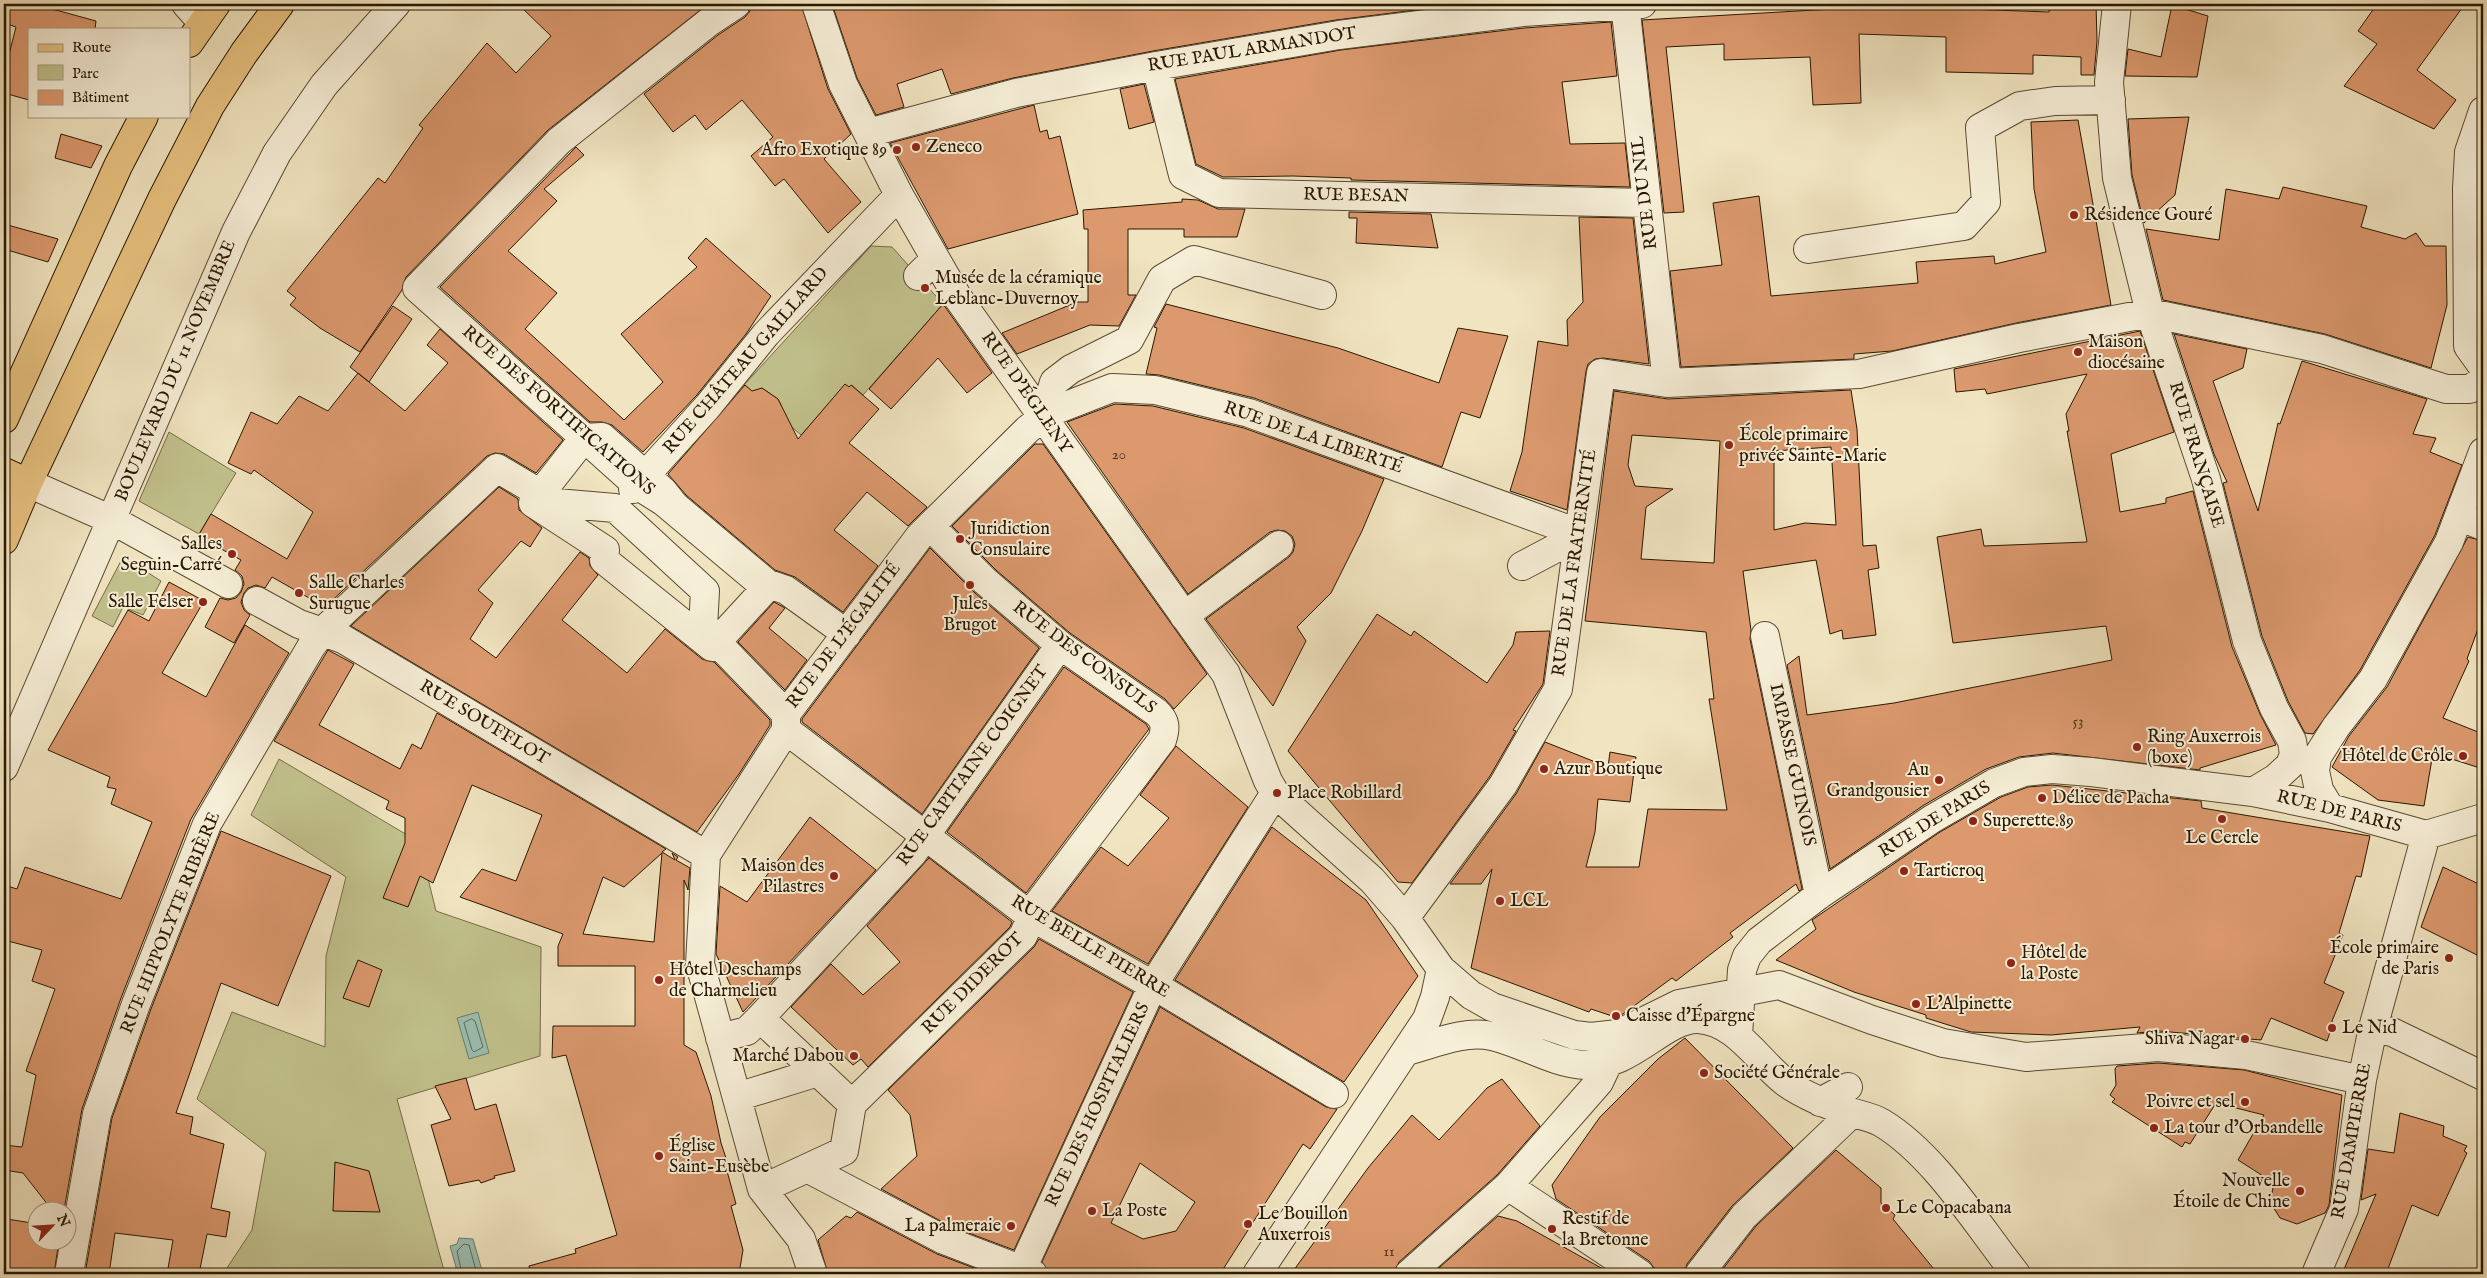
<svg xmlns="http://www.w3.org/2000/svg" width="2487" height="1278" font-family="'IM FELL English',serif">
	<rect width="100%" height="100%" fill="#f1e5c1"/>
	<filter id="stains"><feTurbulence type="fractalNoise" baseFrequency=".004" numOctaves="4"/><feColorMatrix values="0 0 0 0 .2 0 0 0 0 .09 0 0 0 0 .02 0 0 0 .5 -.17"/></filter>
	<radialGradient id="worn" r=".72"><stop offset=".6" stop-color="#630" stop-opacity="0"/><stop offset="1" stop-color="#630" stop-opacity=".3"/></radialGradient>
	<path fill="#c2c28d" stroke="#766c46" d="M871 246 892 247 943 304 863 395 852 385 849 387 845 385 801 435 777 414 781 405 778 399 762 388 754 394 744 385Z
		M169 432 236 473 199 534 139 501Z
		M123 557 161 581 143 615 123 607 113 627 92 616Z
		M279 759 419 842 436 911 541 947 540 1056 397 1099 445 1274H223L252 1230 266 1152 197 1099 232 1012 325 1047 326 956 346 877 251 815Z"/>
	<path fill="#9bbfb2" stroke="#6d7c6b" d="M478 1012 489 1053 469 1059 457 1018Z
		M459 1238 473 1239 483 1274H458L450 1246 457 1244Z"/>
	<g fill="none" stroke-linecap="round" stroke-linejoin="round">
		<path stroke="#626b59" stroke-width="1" d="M472 1019 475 1021 483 1047 474 1052 472 1050 464 1023Z
			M462 1274 457 1251 464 1244 469 1245 477 1274"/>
	</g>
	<path fill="#dc996e" stroke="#291700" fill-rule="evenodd" d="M4 4H34L96 21 95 29H29V100L4 93V74L16 27 4 23Z
		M518 4H708L548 130 406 277 402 290 360 352 320 328 290 305 296 298 287 291 378 178 385 183 423 128 419 125 487 43 516 73 551 36Z
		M752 4H801L828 89 851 134 824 159 861 202 828 233 784 179 775 186 751 156 773 137 742 100 706 130 695 115 673 132 644 94 718 35 745 17 750 11Z
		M832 4H1463L1336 20 1153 51 1013 78 951 94 942 69 897 84 904 107 876 115 857 78Z
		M2050 4H2096L2097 41 2094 75H2081V57L2033 55V74L1946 72V37L1859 34 1861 103 1813 105 1810 57 1724 60V44L1666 47 1684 212 1664 213 1642 20 1884 6 2049 12Z
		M2377 4H2465L2417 70 2456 100 2434 129 2344 86 2377 44 2358 31Z
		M2172 5 2208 16 2197 77 2125 76 2128 49 2161 57Z
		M1611 22 1617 76 1562 82 1570 144 1625 143 1630 187 1351 180V178L1293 176 1223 177 1196 164 1175 79 1341 50 1524 28Z
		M1144 84 1154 122 1129 129 1120 89Z
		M1034 105 1040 132 1047 130 1049 139 1060 136 1078 214 948 249 890 143Z
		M2189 117 2175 195 2144 223 2132 175 2128 119Z
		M2078 120 2111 305 2016 323 1892 351 1854 354V359L1681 367 1670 271 1722 265 1713 203 1759 196 1771 296 1918 283 1916 262 1994 256 1995 264 2046 252 2034 189 2031 122Z
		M61 134 102 146 91 168 55 158Z
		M576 147 584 155 544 189 557 201 508 251 557 293 525 329 624 420 663 382 621 334 697 267 688 258 706 238 771 296 746 334 696 396 643 452 612 425 602 422H590L440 287Z
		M2283 187 2367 206 2361 227 2405 239 2416 233 2425 246H2446L2447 305 2431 368 2325 334 2163 300 2146 229 2219 240 2226 189 2279 199Z
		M1182 199 1198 200 1218 209H1245L1237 237H1184V229H1128V295H1136L1119 326 1090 325 1017 354 1002 333 1077 302H1088V229H1084L1083 210 1182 202Z
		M1349 212 1431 214 1438 248 1356 243 1357 218H1349Z
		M1579 217 1633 218 1649 364 1603 358 1595 359 1588 364 1586 371 1567 510 1510 491 1522 452 1538 341 1568 346 1567 320 1583 302Z
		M4 224 58 239 48 262 4 249Z
		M943 304 992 373 967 393 938 358 891 409 869 389Z
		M1166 304 1338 348 1439 383 1458 328 1508 336 1480 418 1461 412 1442 467 1254 398 1159 375 1146 374 1157 328 1154 327Z
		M393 306 412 319 369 382 350 367Z
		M440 329 563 440 536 473 504 454 495 453 487 456 325 607 272 577 265 588 256 585 248 588 244 593 241 602 244 610 250 615 234 643 205 627 220 598 228 600 236 598 241 592 244 584 242 576 235 570 241 560 198 536 211 514 287 559 313 512 254 470 251 474 228 463 251 412 277 424 299 396 328 411 358 373 405 411 448 363 427 345Z
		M2140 331 2174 432 2111 454 2120 512 2166 503V498L2193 491 2232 647 2260 714 2276 745 2200 768V770L2053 753 2019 757 1986 769 1924 805 1830 869 1787 665 1799 656 1807 715 1894 703 2112 660 2106 626 1953 643 1937 537 1981 529 1984 546 2087 542 2067 431H2069L2066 414 2087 374 1987 394 1985 389 1956 392 1954 369Z
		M2174 334 2247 349 2243 368 2213 381 2258 511 2278 423 2280 424 2302 361 2427 399 2413 434 2436 438 2430 452 2462 465 2435 535 2360 670 2313 734 2305 733 2288 701 2262 636 2223 483 2227 482 2214 454Z
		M845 384 849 387 851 385 879 409 849 443 927 507 908 526 867 492 834 530 878 566 843 612 795 577 775 570 686 495 668 474 745 385 752 391 762 388 778 399 798 439Z
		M1851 390 1857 429 1863 546 1876 545 1879 568 1868 570 1876 635 1843 639 1842 630 1830 634 1816 560 1743 571 1751 630 1750 639 1802 889 1799 891 1796 884 1730 933 1733 937 1676 981 1672 978 1623 1014 1612 1016 1591 1009 1589 1012 1471 968 1492 869 1481 884H1450L1516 794 1545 742 1608 767 1610 752 1636 757 1630 802 1598 799 1595 832 1586 867H1639L1648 809 1727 810 1709 699H1714L1706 632 1585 621 1614 391 1668 399ZM1632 435 1720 441 1714 563 1641 559 1646 507 1673 489 1635 486 1628 465ZM1831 447 1836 525 1805 523 1774 530V451Z
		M1115 404 1153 406 1244 428 1384 479 1362 531 1331 593 1297 627 1306 641 1273 706 1206 619 1289 557 1293 552 1295 544 1292 536 1285 531 1277 530 1270 532 1188 594 1067 422Z
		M1035 444H1043L1207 674 1174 709 1165 699 1070 633 996 570 952 526Z
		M499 487 518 499 519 510 542 528 530 547 521 541 478 590 493 603 470 639 496 658 580 552 589 558 590 566 598 575 562 620 627 673 665 629 702 659 714 662 770 720V725L739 774 697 832 351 626Z
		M2468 537 2483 541V615L2467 659 2469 661 2443 718 2483 734V769L2433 753 2424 806 2378 800 2332 767 2349 736 2387 687Z
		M930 548 975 593 1039 648 922 814 802 722V719Z
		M169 582 204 601 162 673 206 697 245 625 289 653 191 819 121 998 82 1109 64 1210H52L23 1173 4 1170V1145L22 1147 36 1075 26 1071 55 989 32 981 42 950 4 940V885L17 889 25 867 121 899 152 822 111 804 116 789 107 787 110 777 48 750 128 610 149 621Z
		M774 602 785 608 769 628 807 660 785 690 738 642Z
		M1377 614 1411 636 1414 631 1487 683 1513 645 1516 632 1550 631 1543 684 1513 730 1516 731 1490 776 1412 883 1398 882 1288 751Z
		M328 650 354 664 319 725 400 769 412 744 421 749 437 713 666 849 662 852 675 860 672 853 678 857 676 860 690 868 688 890 684 880V1045L696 1052 711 1096 721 1143 730 1170 727 1171 736 1204 731 1206 743 1250 739 1274H530L529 1266 576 1253 575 1249 617 1235 566 1055 552 1058 553 1026H635V966H558V946L563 934 460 897 482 869 516 881 542 815 472 785 433 883 420 876 408 907 383 898 405 843V818L386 809 389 801 274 741ZM662 853 654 942 583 934 603 877 624 887Z
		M1064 667 1146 724 1149 729 1026 893 947 832Z
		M1176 746 1248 807 1148 964 1052 911 1101 847 1128 866 1169 818 1140 795Z
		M2052 785 2201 801 2202 808 2370 836 2361 877 2356 876 2339 933 2343 935 2324 983 2344 992 2332 1021 2333 1024 2327 1041 2271 1018 2261 1040 2159 1031 2137 1033 2140 1027 2051 1035 1971 1032 1926 1018V1015L1854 992 1776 960 1816 929 1812 920 1940 832 2001 797 2028 787Z
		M810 817 876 870 743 1012 716 954 720 886 747 902Z
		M1272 827 1366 900 1418 976 1344 1082 1175 980Z
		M221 831 331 876 278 1006 221 983 176 1113 193 1117 190 1134 224 1144 211 1208 230 1212 226 1237 207 1234 199 1274H167L173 1240 115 1233 109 1274H85L112 1118 151 1009Z
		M929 858 1012 922 1010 927 868 1067 861 1059 853 1065 791 1007 831 964 863 995 900 962 867 926Z
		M2443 867 2483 886V958L2421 927Z
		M1039 939 1133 992 1014 1250 950 1226 881 1189 917 1156 910 1115 888 1090 1034 947Z
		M358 960 382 970 369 1007 343 998Z
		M1160 1007 1326 1107 1337 1109 1310 1149 1303 1144 1220 1274H1048L1042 1262ZM1140 1163 1195 1202 1176 1231 1143 1239 1111 1223Z
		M1685 1038 1793 1148 1732 1206 1687 1264 1684 1274H1665L1654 1268 1649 1261 1556 1199 1552 1185 1600 1117 1658 1059Z
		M2158 1063 2244 1070 2342 1095 2329 1205 2325 1213 2297 1224 2280 1218 2270 1202 2274 1183 2238 1160 2264 1115 2216 1103 2190 1144 2185 1142 2182 1147 2112 1102 2115 1099 2110 1095 2116 1085 2115 1069 2117 1066Z
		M466 1078 475 1110 496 1104 515 1171 494 1176 495 1178 481 1183 479 1180 449 1186 431 1125 451 1119 435 1086Z
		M1502 1079 1540 1126 1497 1175 1399 1262 1394 1274H1291L1368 1168 1412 1115 1439 1140 1487 1088Z
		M2400 1113 2444 1126 2443 1136 2467 1146 2464 1151 2467 1153 2438 1216 2412 1205 2386 1274H2342L2376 1194 2361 1200 2368 1149 2394 1153Z
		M1836 1150 1881 1188V1203L1895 1215 1893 1219 1938 1274H1719L1756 1226Z
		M335 1162 369 1171 380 1212 333 1211Z
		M857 1212 937 1254 990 1274H828L818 1240 846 1216 851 1218Z
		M1498 1216 1517 1221 1612 1274H1432Z
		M7 1219 38 1224V1240H59L54 1274H4Z"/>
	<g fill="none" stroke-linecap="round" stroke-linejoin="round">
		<defs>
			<path id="minor" d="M186 4 202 22
				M736 4 709 22 559 141 417 288 637 485 664 502 757 580 786 590 847 634
				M816 4 843 84 899 195 958 298 1226 674 1268 781 1275 793 1372 880 1405 918 1441 969 1471 995 1492 1007 1574 1035 1591 1037 1618 1034 1679 1004 1779 985 1872 1020 1943 1043 2026 1057 2158 1047 2246 1055 2362 1080
				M1625 4 1667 383
				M2117 4 2109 82 2117 178 2150 313 2206 479 2247 641 2274 708 2292 741 2294 754 2290 765 2276 778 2253 792
				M1156 66 1183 175 1219 193 1646 203
				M2483 111 2469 152 2467 188 2468 346 2483 367
				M868 133 1016 93 1156 66 1339 35 1523 12 1642 4
				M1808 249 1964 226 1986 202 1980 128 2020 106 2055 101 2111 100
				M918 276 935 259
				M1044 417 1054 382 1071 369 1129 340 1162 279 1194 260 1322 295
				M602 437 663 491 675 506 769 585 712 647 604 560 605 550 533 503 584 438Z
				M28 483 112 520 228 584
				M633 489 708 406 766 334 899 195
				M2459 516 2483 526
				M1522 566 1558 547 1577 544
				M257 601 299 624 343 639 706 855
				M1184 616 1279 545
				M1765 636 1819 895
				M786 730 1032 917 1165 992 1334 1094
				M4 767 236 232 277 153 324 85 396 4
				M2330 808 2319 790 2315 771 2317 757 2336 727 2373 679 2449 542 2483 452
				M1405 918 1503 785 1558 689 1601 373 1667 383 1859 374 2019 338 2150 313 2322 349 2446 389H2470L2483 380
				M760 1018 913 853 1060 645
				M2373 1028 2392 1032 2483 1076
				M1738 1036 1742 970 1747 956 1759 941 1819 895 1932 819 1994 783 2024 772 2052 769 2091 772 2253 792 2330 808 2426 835 2483 818
				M720 1038 747 1031 760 1018 852 1104 844 1151 762 1189
				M1407 1051C1433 1044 1464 1030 1492 1036 1523 1043 1552 1063 1585 1065 1631 1068 1664 1018 1698 1019 1736 1021 1758 1061 1785 1082 1805 1096 1827 1105 1850 1112 1860 1115 1872 1117 1882 1123 1935 1155 1978 1226 2016 1274
				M737 1097 818 1072
				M1820 1102 1848 1087
				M852 1104 1023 936 1037 905 1162 740C1166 728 1166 721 1156 712L1060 645 985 581 930 526
				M807 1168 944 1240 1033 1274
				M1508 1186 1640 1274
				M1022 1269 1153 985 1275 793
				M69 1274 97 1114 136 1004 207 824 311 647 322 632 497 468 556 503 615 508 705 591 703 628 786 714
				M813 1274 801 1239 762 1189 700 964 706 855 786 730V714L919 537 930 526 1028 429 1044 417 1053 411 1112 388 1155 390 1249 413 1578 533
				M1257 1274 1427 1019 1435 997 1441 969
				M1409 1274 1508 1186 1599 1082 1608 1063
				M1699 1274 1744 1216 1852 1113
				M2316 1274 2344 1209 2362 1080 2373 1028 2426 835"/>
			<path id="major" d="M189 43 216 4
				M4 419 118 166 144 116
				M4 472 28 483
				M4 540 28 483 162 199 210 106 244 53 280 4"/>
		</defs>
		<use href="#minor" stroke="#5b4a30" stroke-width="30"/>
		<use href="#major" stroke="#291700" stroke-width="30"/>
		<use href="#minor" stroke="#f6eed7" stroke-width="28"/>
		<use href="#major" stroke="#e8c280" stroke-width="28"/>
	</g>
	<g fill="#8f2418" stroke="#f6eed7" stroke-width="2">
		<circle cx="916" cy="147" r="5"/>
		<circle cx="897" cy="150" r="5"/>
		<circle cx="2074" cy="215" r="5"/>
		<circle cx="925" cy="288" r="5"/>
		<circle cx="2078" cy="352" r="5"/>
		<circle cx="1729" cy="445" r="5"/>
		<circle cx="960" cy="539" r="5"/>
		<circle cx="232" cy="554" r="5"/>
		<circle cx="970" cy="585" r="5"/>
		<circle cx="299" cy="593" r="5"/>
		<circle cx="203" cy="602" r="5"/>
		<circle cx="2137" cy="747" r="5"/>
		<circle cx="2463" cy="756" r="5"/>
		<circle cx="1544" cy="769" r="5"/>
		<circle cx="1939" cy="780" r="5"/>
		<circle cx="1277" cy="793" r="5"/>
		<circle cx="2042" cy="798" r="5"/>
		<circle cx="2222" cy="819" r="5"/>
		<circle cx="1973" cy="821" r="5"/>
		<circle cx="1904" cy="871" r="5"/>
		<circle cx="834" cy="876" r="5"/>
		<circle cx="1500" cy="901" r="5"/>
		<circle cx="2449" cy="958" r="5"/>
		<circle cx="2011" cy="963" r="5"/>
		<circle cx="659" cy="980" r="5"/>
		<circle cx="1916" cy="1004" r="5"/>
		<circle cx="1616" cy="1016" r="5"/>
		<circle cx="2332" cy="1028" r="5"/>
		<circle cx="2245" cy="1039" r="5"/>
		<circle cx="854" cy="1056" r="5"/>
		<circle cx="1704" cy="1073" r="5"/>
		<circle cx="2245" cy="1102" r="5"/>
		<circle cx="2154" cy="1128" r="5"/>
		<circle cx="659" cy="1156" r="5"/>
		<circle cx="2300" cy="1191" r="5"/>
		<circle cx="1886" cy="1208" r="5"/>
		<circle cx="1092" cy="1211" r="5"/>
		<circle cx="1248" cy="1224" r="5"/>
		<circle cx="1011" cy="1226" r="5"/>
		<circle cx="1552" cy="1229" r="5"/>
	</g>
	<g text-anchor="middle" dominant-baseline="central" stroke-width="4" stroke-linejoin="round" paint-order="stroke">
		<g font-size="15" fill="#56381c">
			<text x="1119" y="454">20</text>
			<text x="2078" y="721">53</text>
			<text x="1389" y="1251">11</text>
		</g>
		<g font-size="18" fill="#291700" stroke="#f6eed7">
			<text transform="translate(1252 50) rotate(-9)">RUE PAUL ARMANDOT</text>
			<text transform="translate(1645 193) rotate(-97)">RUE DU NIL</text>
			<text transform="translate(1356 196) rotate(1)">RUE BESAN</text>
			<text transform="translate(746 361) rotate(-49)">RUE CHÂTEAU GAILLARD</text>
			<text transform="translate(176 371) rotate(-67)">BOULEVARD DU 11 NOVEMBRE</text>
			<text transform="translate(1026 393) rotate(55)">RUE D'ÉGLENY</text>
			<text transform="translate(558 411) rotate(41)">RUE DES FORTIFICATIONS</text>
			<text transform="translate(1313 438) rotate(19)">RUE DE LA LIBERTÉ</text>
			<text transform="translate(2196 455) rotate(73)">RUE FRANÇAISE</text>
			<text transform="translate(1575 563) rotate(-82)">RUE DE LA FRATERNITÉ</text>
			<text transform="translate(844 636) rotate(-53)">RUE DE L'ÉGALITÉ</text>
			<text transform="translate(1084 658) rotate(37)">RUE DES CONSULS</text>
			<text transform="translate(484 723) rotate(31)">RUE SOUFFLOT</text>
			<text transform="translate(1792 765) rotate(78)">IMPASSE GUINOIS</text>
			<text transform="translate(973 766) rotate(-54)">RUE CAPITAINE COIGNET</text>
			<text transform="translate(2339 812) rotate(14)">RUE DE PARIS</text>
			<text transform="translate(1935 820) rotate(-32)">RUE DE PARIS</text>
			<text transform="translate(171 923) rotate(-68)">RUE HIPPOLYTE RIBIÈRE</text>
			<text transform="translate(1090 947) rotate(31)">RUE BELLE PIERRE</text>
			<text transform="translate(973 984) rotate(-45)">RUE DIDEROT</text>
			<text transform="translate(1098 1105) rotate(-65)">RUE DES HOSPITALIERS</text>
			<text transform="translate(2352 1141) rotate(-80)">RUE DAMPIERRE</text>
		</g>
		<g font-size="18" fill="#291700" stroke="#f6eed7" text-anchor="start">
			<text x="926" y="147">Zeneco</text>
			<text x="887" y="150" text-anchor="end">Afro Exotique 89</text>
			<text x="2084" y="215">Résidence Gouré</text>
			<text x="935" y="278">Musée de la céramique<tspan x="935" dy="21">Leblanc-Duvernoy</tspan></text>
			<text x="2088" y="342">Maison<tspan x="2088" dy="21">diocésaine</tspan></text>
			<text x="1739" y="435">École primaire<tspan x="1739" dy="21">privée Sainte-Marie</tspan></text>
			<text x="970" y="529">Juridiction<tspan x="970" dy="21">Consulaire</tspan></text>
			<text x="222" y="544" text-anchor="end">Salles<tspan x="222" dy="21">Seguin-Carré</tspan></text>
			<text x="309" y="583">Salle Charles<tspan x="309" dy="21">Surugue</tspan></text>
			<text x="193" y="602" text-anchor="end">Salle Felser</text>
			<text x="970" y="604" text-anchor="middle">Jules<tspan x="970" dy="21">Brugot</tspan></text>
			<text x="2147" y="737">Ring Auxerrois<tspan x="2147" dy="21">(boxe)</tspan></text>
			<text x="2453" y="756" text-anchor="end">Hôtel de Crôle</text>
			<text x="1554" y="769">Azur Boutique</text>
			<text x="1929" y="770" text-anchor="end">Au<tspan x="1929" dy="21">Grandgousier</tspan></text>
			<text x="1287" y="793">Place Robillard</text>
			<text x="2052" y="798">Délice de Pacha</text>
			<text x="1983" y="821">Superette.89</text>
			<text x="2222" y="838" text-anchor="middle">Le Cercle</text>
			<text x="824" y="866" text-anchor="end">Maison des<tspan x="824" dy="21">Pilastres</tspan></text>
			<text x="1914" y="871">Tarticroq</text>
			<text x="1510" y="901">LCL</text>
			<text x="2439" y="948" text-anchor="end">École primaire<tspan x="2439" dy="21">de Paris</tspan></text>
			<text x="2021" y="953">Hôtel de<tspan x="2021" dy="21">la Poste</tspan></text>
			<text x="669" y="970">Hôtel Deschamps<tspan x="669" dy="21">de Charmelieu</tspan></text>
			<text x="1926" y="1004">L'Alpinette</text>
			<text x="1626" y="1016">Caisse d'Épargne</text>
			<text x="2342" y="1028">Le Nid</text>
			<text x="2235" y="1039" text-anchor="end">Shiva Nagar</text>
			<text x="844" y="1056" text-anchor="end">Marché Dabou</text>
			<text x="1714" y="1073">Société Générale</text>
			<text x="2235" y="1102" text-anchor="end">Poivre et sel</text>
			<text x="2164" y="1128">La tour d’Orbandelle</text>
			<text x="669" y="1146">Église<tspan x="669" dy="21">Saint-Eusèbe</tspan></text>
			<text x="2290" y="1181" text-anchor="end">Nouvelle<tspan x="2290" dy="21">Étoile de Chine</tspan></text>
			<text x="1896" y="1208">Le Copacabana</text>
			<text x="1102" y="1211">La Poste</text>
			<text x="1258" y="1214">Le Bouillon<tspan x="1258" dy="21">Auxerrois</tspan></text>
			<text x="1562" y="1219">Restif de<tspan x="1562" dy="21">la Bretonne</tspan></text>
			<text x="1001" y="1226" text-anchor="end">La palmeraie</text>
		</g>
	</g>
	<rect width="2487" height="1278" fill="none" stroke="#f1e5c1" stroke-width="20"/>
	<rect x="5" y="5" width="2477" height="1268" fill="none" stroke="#291700" stroke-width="2.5"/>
	<rect x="10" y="10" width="2467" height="1258" fill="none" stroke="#291700"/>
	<rect x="28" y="28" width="162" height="90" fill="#f6eed7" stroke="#a49881"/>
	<rect x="38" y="44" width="25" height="8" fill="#e8c280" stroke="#a49881"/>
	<text x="72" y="52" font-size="15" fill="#291700">Route</text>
	<rect x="38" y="65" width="25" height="15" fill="#c2c28d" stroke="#a49881"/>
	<text x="72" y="78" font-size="15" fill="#291700">Parc</text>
	<rect x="38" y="90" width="25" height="15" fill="#dc996e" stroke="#a49881"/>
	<text x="72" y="102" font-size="15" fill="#291700">Bâtiment</text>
	<g transform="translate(52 1226) rotate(65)"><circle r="24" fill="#f6eed7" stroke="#a49881"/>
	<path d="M0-4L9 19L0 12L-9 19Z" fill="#8f2418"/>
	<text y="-8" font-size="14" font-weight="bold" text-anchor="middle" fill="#291700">N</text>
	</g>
	<rect width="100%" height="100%" filter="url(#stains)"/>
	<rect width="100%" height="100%" fill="url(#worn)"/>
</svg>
